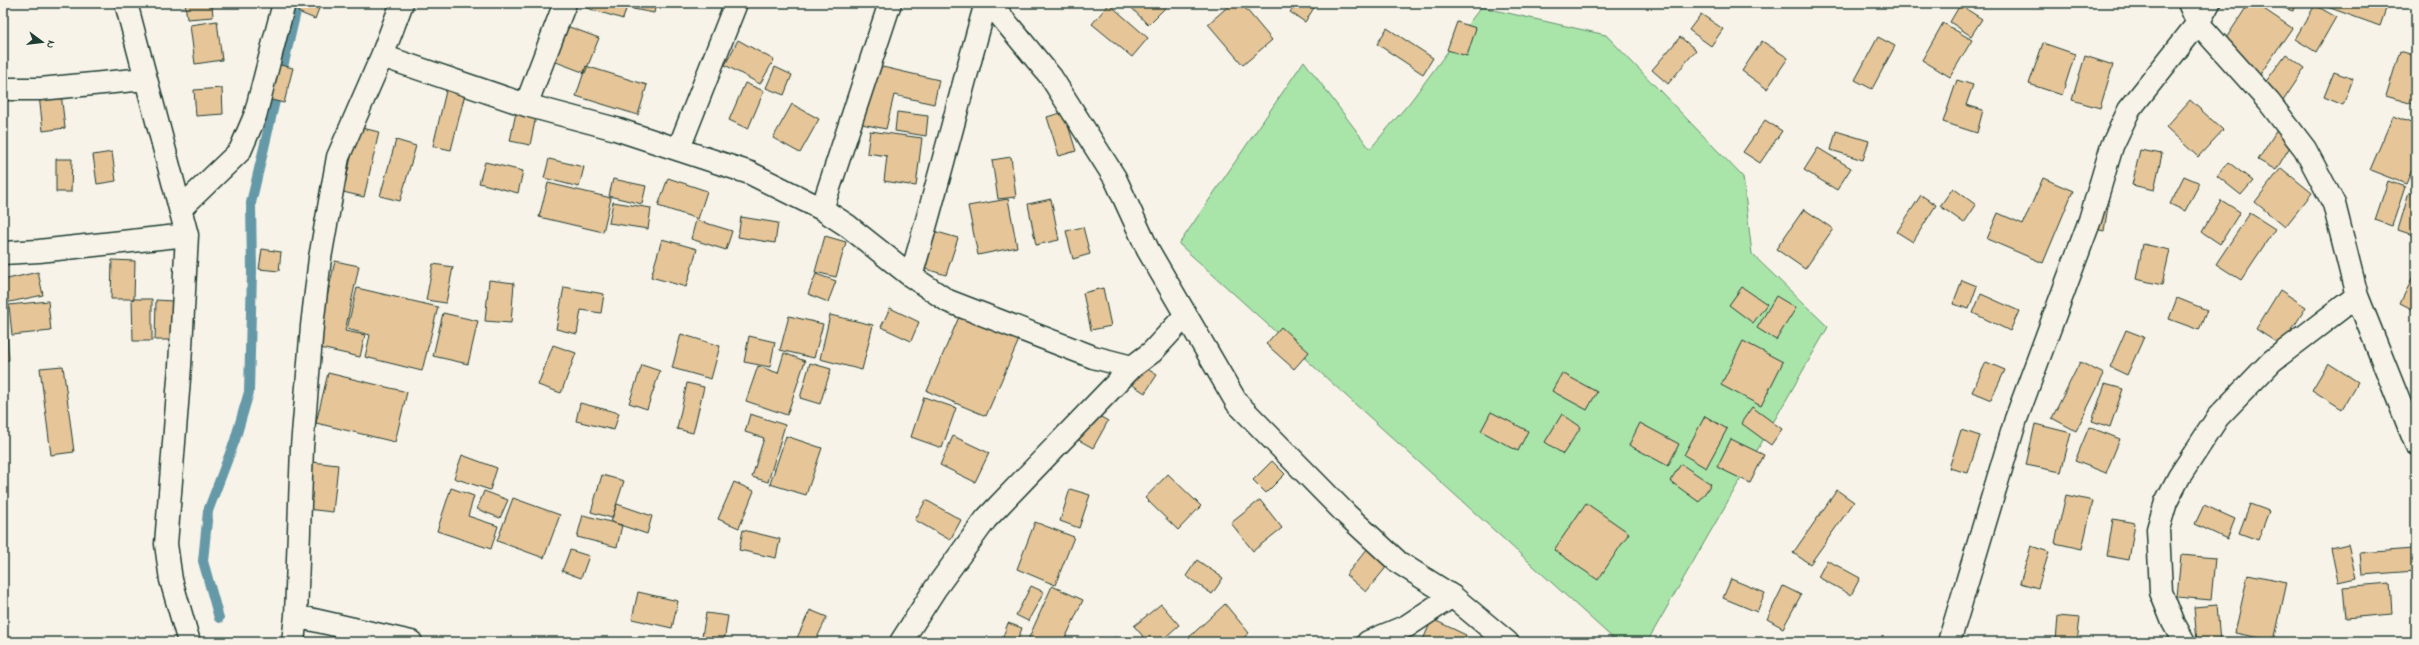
<svg xmlns="http://www.w3.org/2000/svg" width="2419" height="645" font-family="'Indie Flower',sans-serif">
	<rect width="100%" height="100%" fill="#f7f3e8"/>
	<filter id="ink" filterUnits="userSpaceOnUse"><feTurbulence type="fractalNoise" baseFrequency=".025" numOctaves="2"/><feDisplacementMap in="SourceGraphic" scale="8" xChannelSelector="R" yChannelSelector="G"/><feConvolveMatrix kernelMatrix="1 2 1 2 8 2 1 2 1" color-interpolation-filters="sRGB"/></filter>
	<g filter="url(#ink)">
		<path fill="#a9e4a9" stroke="#64906e" d="M1481 7 1606 35 1743 177 1752 254 1828 327 1647 642H1617L1179 244 1304 61 1370 149 1410 102Z"/>
		<g fill="none" stroke-linecap="round" stroke-linejoin="round">
			<path stroke="#6599a8" stroke-width="10" d="M219 618 203 561 208 511 235 440 249 392 252 271 251 203 298 3"/>
		</g>
		<path fill="#e6c598" stroke="#1f3d34" d="M185 3H212L213 17 187 19Z
			M301 3H321L315 19 298 12Z
			M577 3H628L623 19 577 5Z
			M634 3H656L654 13 633 9Z
			M1127 3H1170L1148 25Z
			M1232 3H1241L1272 40 1243 65 1208 24Z
			M1297 3H1317L1305 22 1290 12Z
			M2249 3H2255L2292 28 2259 76 2219 49Z
			M2268 3H2295L2293 11Z
			M2323 3H2388L2380 26 2322 5Z
			M1109 4 1148 38 1132 57 1092 24Z
			M1960 5 1982 19 1971 36 1950 22Z
			M2315 5 2336 17 2316 52 2295 39Z
			M1701 14 1723 29 1711 46 1689 30Z
			M217 21 222 60 195 64 190 25Z
			M556 22 599 38 585 73 543 57Z
			M1457 22 1476 28 1467 56 1447 50Z
			M1943 23 1972 40 1950 77 1922 60Z
			M1387 28 1433 58 1423 74 1377 44Z
			M1680 37 1696 50 1668 84 1652 70Z
			M1878 37 1895 46 1872 89 1855 80Z
			M738 40 774 60 760 84 725 65Z
			M1762 41 1788 58 1767 89 1742 71Z
			M2043 43 2075 54 2062 95 2029 84Z
			M2400 51 2416 56V105L2386 96Z
			M2286 54 2305 68 2283 101 2262 87Z
			M2085 56 2113 65 2100 108 2072 100Z
			M865 63 939 80 934 104 894 95 886 129 852 122Z
			M276 64 293 68 284 103 267 99Z
			M586 66 647 85 638 115 576 96Z
			M775 67 792 75 784 95 766 88Z
			M2334 72 2353 79 2343 105 2324 97Z
			M449 78 468 82 451 150 433 146Z
			M1957 80 1973 85 1966 105 1983 110 1977 133 1943 122Z
			M745 83 764 91 748 129 729 120Z
			M222 88 223 114 196 116 194 90Z
			M61 93 65 128 43 131 39 95Z
			M2190 100 2223 130 2198 157 2166 127Z
			M518 103 538 107 530 145 510 141Z
			M792 104 819 119 800 153 773 138Z
			M897 112 928 116 926 136 895 131Z
			M1064 112 1076 151 1059 156 1047 117Z
			M2393 116 2416 125V160L2406 184 2370 170Z
			M1765 120 1782 131 1760 163 1743 152Z
			M358 127 379 132 364 197 343 192Z
			M2277 130 2294 140 2276 170 2258 160Z
			M870 131 922 138 916 186 884 181 887 156 867 153Z
			M1836 131 1869 141 1863 160 1831 150Z
			M396 140 416 146 400 201 380 196Z
			M1818 148 1851 168 1837 190 1804 170Z
			M2140 150 2162 154 2154 190 2132 185Z
			M112 152 116 181 97 184 93 155Z
			M1011 157 1016 197 998 199 992 160Z
			M56 159H72L71 192H56Z
			M549 159 584 167 579 187 544 178Z
			M485 162 523 171 518 193 479 183Z
			M2228 162 2253 181 2241 195 2217 176Z
			M2281 168 2312 193 2285 227 2255 202Z
			M2184 176 2200 183 2185 211 2170 204Z
			M668 178 707 191 698 219 658 206Z
			M2043 178 2073 191 2043 263 1987 239 1998 213 2023 224Z
			M613 179 646 186 642 204 609 196Z
			M2388 181 2405 187 2392 226 2375 220Z
			M548 183 611 198 603 232 539 217Z
			M1953 188 1976 205 1964 223 1940 206Z
			M2409 193 2416 195V236L2398 230Z
			M1921 195 1936 205 1913 242 1897 232Z
			M2092 197 2109 200 2104 231 2087 227Z
			M1008 199 1017 247 978 255 968 206Z
			M1051 199 1059 240 1036 245 1028 204Z
			M2221 200 2240 212 2220 244 2202 232Z
			M613 202 651 208 648 229 609 223Z
			M1804 209 1833 229 1805 269 1776 249Z
			M2250 213 2275 229 2241 280 2216 264Z
			M741 217 778 223 775 243 738 237Z
			M696 220 732 231 726 250 691 239Z
			M1083 227 1090 254 1073 259 1066 231Z
			M930 230 958 238 946 275 919 267Z
			M825 236 846 242 836 277 815 272Z
			M662 239 697 249 686 287 651 277Z
			M2143 244 2170 250 2162 285 2136 279Z
			M262 249 281 252 279 271 259 269Z
			M112 260 135 261 134 299H111Z
			M335 261 359 266 345 331 365 335 360 357 316 347Z
			M433 264 453 267 446 303 426 300Z
			M38 272 43 295 5 303 3 280Z
			M2416 272V311L2400 303Z
			M816 274 836 281 828 302 808 294Z
			M489 280 514 283 511 323 485 321Z
			M1962 280 1977 286 1969 309 1953 304Z
			M564 287 604 294 601 313 581 310 577 334 556 329Z
			M1742 287 1767 304 1753 323 1729 305Z
			M357 288 438 307 422 371 365 357 370 335 347 329Z
			M1103 288 1111 326 1091 330 1083 293Z
			M2280 290 2306 307 2282 346 2256 329Z
			M1981 294 2019 311 2010 331 1973 313Z
			M1776 296 1796 308 1776 340 1757 328Z
			M2177 298 2207 310 2199 330 2169 319Z
			M132 299H152V341H133Z
			M156 300 172 301V340H155Z
			M48 301 51 331 12 335 9 305Z
			M890 308 919 322 911 341 881 327Z
			M962 310 1021 335 986 416 927 391Z
			M443 313 478 321 468 364 433 356Z
			M830 315 873 325 862 370 820 359Z
			M789 316 823 324 814 358 780 350Z
			M3 322H6L9 360 3 361Z
			M1281 327 1309 352 1294 369 1266 344Z
			M2126 330 2144 337 2127 375 2110 367Z
			M681 334 720 346 711 379 672 368Z
			M749 336 775 342 770 367 744 362Z
			M1743 341 1783 362 1761 406 1721 385Z
			M553 345 576 353 561 393 538 385Z
			M784 353 805 361 787 415 746 401 758 366 778 373Z
			M1135 361 1157 375 1145 393 1123 379Z
			M1986 362 2005 370 1991 400 1972 392Z
			M2080 362 2104 374 2076 431 2052 418Z
			M810 363 831 369 820 404 800 398Z
			M2328 363 2358 382 2342 409 2312 390Z
			M642 365 660 371 647 409 629 403Z
			M63 366 74 452 51 455 40 368Z
			M328 373 407 392 395 442 316 423Z
			M1562 373 1597 392 1587 410 1552 391Z
			M687 383 704 387 693 433 677 429Z
			M2105 384 2123 389 2110 427 2092 421Z
			M924 397 956 408 942 448 911 437Z
			M580 403 619 413 614 430 576 421Z
			M1752 407 1782 429 1771 445 1741 423Z
			M1092 412 1108 421 1093 448 1077 439Z
			M1491 412 1528 431 1518 451 1481 431Z
			M750 414 785 425 768 482 752 477 764 438 745 432Z
			M1562 414 1581 427 1563 454 1545 442Z
			M1705 416 1727 429 1706 468 1684 455Z
			M1640 423 1679 444 1668 466 1629 445Z
			M2035 424 2071 433 2061 472 2026 465Z
			M2089 427 2120 439 2106 473 2075 461Z
			M1961 430 1980 436 1968 473 1949 468Z
			M786 436 822 448 806 495 770 484Z
			M953 436 989 453 975 482 940 465Z
			M1731 439 1764 455 1750 483 1717 467Z
			M462 455 497 468 490 490 454 478Z
			M1272 461 1285 474 1266 493 1253 480Z
			M312 462 338 465 333 512 306 509Z
			M1681 464 1711 484 1699 502 1670 481Z
			M1168 474 1201 506 1178 530 1145 498Z
			M602 475 624 481 612 518 591 512Z
			M734 482 754 491 739 528 718 519Z
			M451 488 474 496 468 516 498 526 491 549 437 531Z
			M1070 489 1090 495 1079 528 1060 521Z
			M1837 490 1854 502 1810 564 1793 553Z
			M484 491 508 500 500 518 477 509Z
			M2066 495 2093 501 2082 549 2055 543Z
			M513 498 560 515 544 558 497 541Z
			M926 500 961 520 950 540 915 520Z
			M1260 500 1282 528 1253 551 1231 523Z
			M1586 503 1629 533 1598 580 1554 550Z
			M617 504 652 516 647 534 611 522Z
			M2250 504 2269 511 2258 540 2239 533Z
			M2204 505 2235 519 2227 539 2195 524Z
			M583 515 622 525 617 547 577 537Z
			M2113 519 2135 523 2129 560 2107 556Z
			M1035 522 1074 537 1055 585 1017 569Z
			M743 530 780 539 776 558 739 550Z
			M2348 544 2356 578 2338 582 2331 548Z
			M2031 546 2049 552 2038 588 2020 583Z
			M1368 548 1388 565 1366 592 1346 575Z
			M2414 549 2415 571 2362 575 2360 553Z
			M570 550 589 556 581 578 562 571Z
			M2181 555 2215 558 2211 600 2177 597Z
			M1197 560 1223 578 1212 594 1186 576Z
			M1827 560 1860 578 1851 595 1818 577Z
			M2248 574 2287 582 2274 641 2235 633Z
			M1731 579 1765 593 1757 612 1723 598Z
			M2390 583 2392 614 2346 618 2343 587Z
			M1031 586 1044 592 1028 621 1016 615Z
			M1052 586 1083 600 1064 641 1067 642H1027Z
			M1783 586 1801 595 1783 628 1767 619Z
			M638 592 678 601 672 628 632 619Z
			M1161 604 1179 625 1160 642H1148L1134 626Z
			M1225 604 1249 633 1239 642H1184Z
			M2217 605 2220 642H2197L2194 607Z
			M810 610 827 617 815 642H801L796 640Z
			M706 613 728 616 724 642H701Z
			M2058 616 2080 618 2077 642H2056Z
			M1432 619 1466 635 1463 642H1422Z
			M1008 623 1022 628 1017 642H1001Z
			M1115 637 1124 642H1112Z"/>
		<g fill="none" stroke-linecap="round" stroke-linejoin="round">
			<defs>
				<path id="minor" d="M126 3 187 235 180 366 166 544 171 580 189 642
					M990 3 1051 77 1115 178 1148 250 1237 403 1347 515 1398 562 1452 596 1507 642
					M2189 3 2198 23 2269 102 2305 149 2334 204 2357 296 2416 444
					M382 56 526 105 616 129 750 173 822 209 848 226 911 276 948 301 1093 357 1132 367
					M3 89H40L145 79
					M526 105 565 3
					M679 148 736 3
					M180 209 240 151 255 116 284 3
					M822 209 890 3
					M3 253 39 251 187 235
					M911 276C938 186 960 94 986 3
					M296 616 411 642
					M293 642 296 616 302 447 312 326 320 258 338 157 382 56 402 3
					M901 642 935 589 986 519 1132 367 1152 352 1185 316
					M1368 642 1407 626 1452 596
					M1949 642 2016 419 2090 220 2112 146 2129 110 2198 23 2209 3
					M2184 642 2173 622 2161 592 2158 529 2166 502 2179 477 2218 417 2272 361 2357 296"/>
			</defs>
			<use href="#minor" stroke="#1f3d34" stroke-width="25"/>
			<use href="#minor" stroke="#f7f3e8" stroke-width="22"/>
		</g>
	</g>
	<rect width="2419" height="645" fill="none" stroke="#f7f3e8" stroke-width="16"/>
	<rect x="8" y="8" width="2403" height="629" fill="none" stroke="#1f3d34" stroke-width="1.5" filter="url(#ink)"/>
	<g transform="translate(42 42) rotate(105)" stroke="#f7f3e8" stroke-width="3" paint-order="stroke">
	<path d="M0-3L7 15L0 10L-7 15Z" fill="#1f3d34"/>
	<text y="-6" font-size="11" font-weight="bold" text-anchor="middle" fill="#1f3d34">N</text>
	</g>
</svg>
